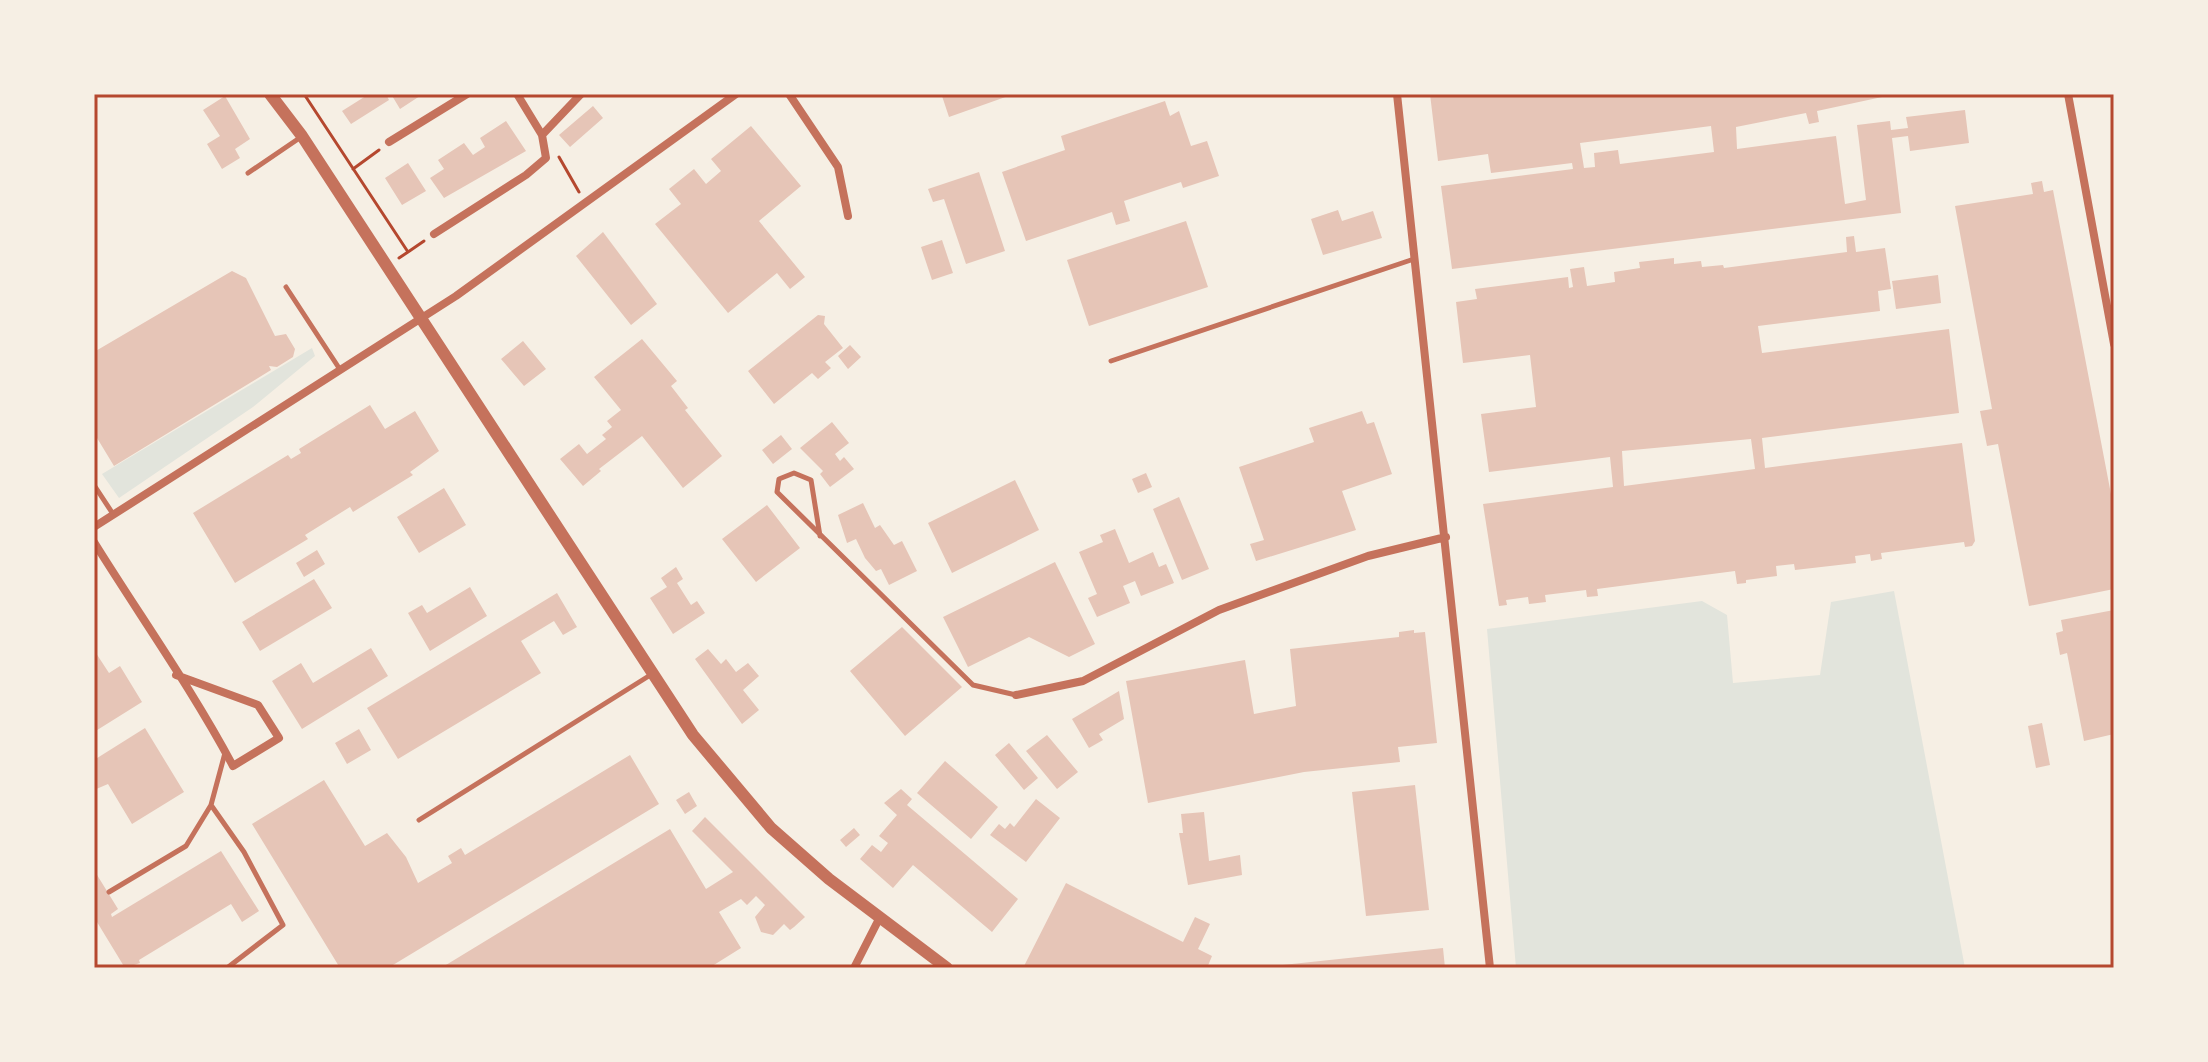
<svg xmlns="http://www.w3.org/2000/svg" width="2208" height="1062" font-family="'Libre Baskerville',serif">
	<rect width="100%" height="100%" fill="#f6efe4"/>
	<path fill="#e2e4dc" d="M312 348 315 356 253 407 119 498 102 474Z
		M1894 591 1965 968H1516L1487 629 1702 601 1727 615 1733 683 1820 675 1831 602Z"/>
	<path fill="#e6c5b7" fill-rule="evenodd" d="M369 94H386L389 100 351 124 342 111Z
		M391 94H423L400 109Z
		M947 94H1014L949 117 942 96Z
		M1430 94H1896L1817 111 1819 122 1809 124 1806 113 1736 127 1737 149 1836 136 1845 204 1866 200 1857 125 1890 121 1891 130 1908 128 1906 117 1965 110 1969 143 1910 151 1908 136 1892 138 1901 213 1452 269 1441 186 1573 169 1572 163 1491 173 1488 154 1438 161ZM1711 126 1714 152 1620 164 1618 150 1594 153 1595 167 1584 168 1580 143Z
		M225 96 250 139 235 149 240 158 222 169 207 144 220 136 203 110Z
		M1165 101 1170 116 1179 111 1191 146 1207 141 1219 176 1183 188 1181 182 1124 201 1130 221 1116 225 1112 212 1026 241 1002 172 1065 150 1061 136Z
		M593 106 603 118 570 147 559 135Z
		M506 121 526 151 444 198 430 178 444 169 438 160 464 143 473 155 485 147 480 138Z
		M751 126 801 186 759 221 805 277 790 289 777 273 728 313 655 224 681 204 669 189 694 169 706 184 721 171 711 159Z
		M408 163 426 191 402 205 385 178Z
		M979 172 1005 251 966 264 944 199 933 202 928 189Z
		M2042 181 2044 192 2053 190 2114 510V589L2029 606 1998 444 1987 446 1980 411 1992 409 1955 206 2033 194 2031 183Z
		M1338 210 1342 221 1373 211 1382 238 1323 255 1311 219Z
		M1186 221 1208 287 1089 326 1067 260Z
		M603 232 657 304 631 325 576 256Z
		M1854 236 1856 252 1885 248 1891 289 1878 291 1880 311 1758 326 1762 353 1949 329 1959 413 1762 438 1765 468 1962 443 1975 541 1972 546 1965 547 1964 542 1881 553 1882 559 1871 561 1870 554 1855 556 1856 563 1795 570 1794 564 1776 566 1777 576 1746 580V583L1737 584 1735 571 1597 589 1598 596 1587 597 1586 590 1545 595 1546 602 1529 604 1528 597 1506 600 1507 605 1499 606 1483 504 1613 487 1610 457 1489 472 1481 414 1536 407 1530 355 1463 363 1456 302 1477 299 1475 289 1568 277 1569 288 1573 287 1570 269 1584 267 1587 286 1615 282 1614 272 1640 268 1639 262 1674 258V264L1701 261 1702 267 1723 265 1724 268 1847 252 1846 237ZM1751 439 1755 469 1624 486 1622 451Z
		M942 240 953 273 932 280 921 247Z
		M232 271 246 278 275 336 286 334 295 349 293 357 277 367 269 366 271 370 114 466 94 433V352Z
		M1938 275 1941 303 1896 309 1892 281Z
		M818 315 825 316 824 324 843 348 825 362 831 368 818 379 812 373 774 404 748 371Z
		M642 339 677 381 671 386 688 408 685 410 722 456 683 488 642 436 599 469 601 471 583 486 560 459 579 444 587 454 606 439 602 435 612 427 607 421 621 410 594 377Z
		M523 341 546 369 524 386 501 359Z
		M850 345 861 357 848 369 838 356Z
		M370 405 385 429 415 411 439 451 410 472 413 475 353 512 350 507 305 535 308 539 235 583 193 513 288 455 291 459 301 453 299 449Z
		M1362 411 1367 424 1374 422 1392 474 1342 491 1356 530 1256 561 1250 544 1264 540 1239 467 1314 442 1309 428Z
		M832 422 849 443 835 454 840 461 844 457 854 469 830 487 820 474 823 471 800 448Z
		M781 435 792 449 773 464 762 450Z
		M1146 473 1152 487 1138 493 1132 479Z
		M1015 480 1039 530 952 573 928 523Z
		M444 488 466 525 419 553 397 517Z
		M1179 497 1209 569 1182 580 1153 509Z
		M863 503 875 528 880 525 894 545 902 541 917 571 889 585 881 569 876 571 865 558 856 539 847 543 838 515Z
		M767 505 800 548 756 582 722 539Z
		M1115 529 1129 563 1153 552 1159 567 1166 564 1174 583 1141 596 1135 581 1123 586 1130 603 1097 617 1088 598 1097 594 1079 552 1103 542 1100 535Z
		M317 550 325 564 304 577 296 563Z
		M1055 562 1095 644 1069 657 1029 637 968 667 943 617Z
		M676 567 683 579 677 583 691 605 697 601 705 613 673 634 650 598 667 587 661 578Z
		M314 579 332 608 260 651 242 622Z
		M470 587 487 616 430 651 408 613 422 605 427 613Z
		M557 593 577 627 563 635 554 621 521 641 541 673 398 759 367 708Z
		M2114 610V734L2084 741 2067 653 2060 655 2056 633 2063 631 2061 620Z
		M902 627 962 687 905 736 850 671Z
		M1414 630V633L1425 632 1437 743 1398 747 1400 762 1304 772 1148 803 1126 681 1245 660 1254 714 1296 706 1290 649 1399 637V632Z
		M371 648 388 676 302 729 272 681 301 663 313 683Z
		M708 649 721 664 726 659 736 672 748 663 759 676 743 690 759 710 742 724 695 659Z
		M94 650 109 673 120 666 142 702 94 732Z
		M1119 691 1124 719 1099 734 1103 740 1089 748 1072 719Z
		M2042 723 2050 765 2036 768 2028 726Z
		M145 728 184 792 132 824 108 784 94 790V760Z
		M359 729 371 750 347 764 335 743Z
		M1047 735 1078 772 1057 789 1026 751Z
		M1009 743 1038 778 1024 790 995 755Z
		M630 755 659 804 388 968H340L252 824 324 780 365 846 387 833 406 857 418 883 452 863 448 856 461 848 465 855Z
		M945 761 998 807 971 839 917 793Z
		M1415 785 1429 910 1366 916 1352 792Z
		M901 789 912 799 907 805 1018 899 992 932 913 865 893 888 860 859 872 845 881 852 888 843 879 836 897 815 884 803Z
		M689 792 697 806 685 814 676 800Z
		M1036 799 1060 818 1026 862 990 835 999 824 1005 829 1010 823 1014 827Z
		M1204 812 1209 861 1240 855 1242 875 1188 885 1179 833H1183L1181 814Z
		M705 817 805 917 794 927 790 930 784 924 773 935 761 932 755 917 765 905 756 896 747 905 741 899 719 912 741 948 709 968H441L670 829 706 889 733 872 692 831Z
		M854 828 860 835 846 847 840 840Z
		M221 851 259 911 242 922 231 904 139 960 140 963 125 968 97 922 94 924V870L118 909 111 914 112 917Z
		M1066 883 1183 942 1195 917 1210 924 1198 949 1212 956 1207 968H1023Z
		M1443 948 1445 968H1273V966Z"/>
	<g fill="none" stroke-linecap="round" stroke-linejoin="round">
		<path stroke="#b5482f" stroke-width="3" d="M304 94 408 252 399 258
			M559 157 579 192
			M353 169 379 150
			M408 252 424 241"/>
		<path stroke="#c5725c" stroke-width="5" d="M248 173 301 137
			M286 287 339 368
			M1111 361 1414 259
			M94 485 113 514
			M820 536 811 480 794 473 779 479 777 492 973 685 1016 695
			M211 805 244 852 283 925 227 968
			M419 820 652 674
			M109 892 186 846 211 805 225 753"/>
		<path stroke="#c5725c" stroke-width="8" d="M789 94 838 167 848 216
			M1397 94 1490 968
			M2068 94 2114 344
			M542 135 581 94
			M389 142 467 94
			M434 234 526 175 546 158 542 135 517 94
			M94 527 456 296 736 94
			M94 542C140 616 192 689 233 766L279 738 258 705 176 675
			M1016 695 1083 681 1219 610 1368 556 1446 537
			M854 968 879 919"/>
		<path stroke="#c5725c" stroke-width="12" d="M270 94 302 136 693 735 771 828 829 879 947 968"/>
	</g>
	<rect width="2208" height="1062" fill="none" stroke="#f6efe4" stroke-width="192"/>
	<rect x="96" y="96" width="2016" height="870" fill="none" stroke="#b5482f" stroke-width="3"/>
</svg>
